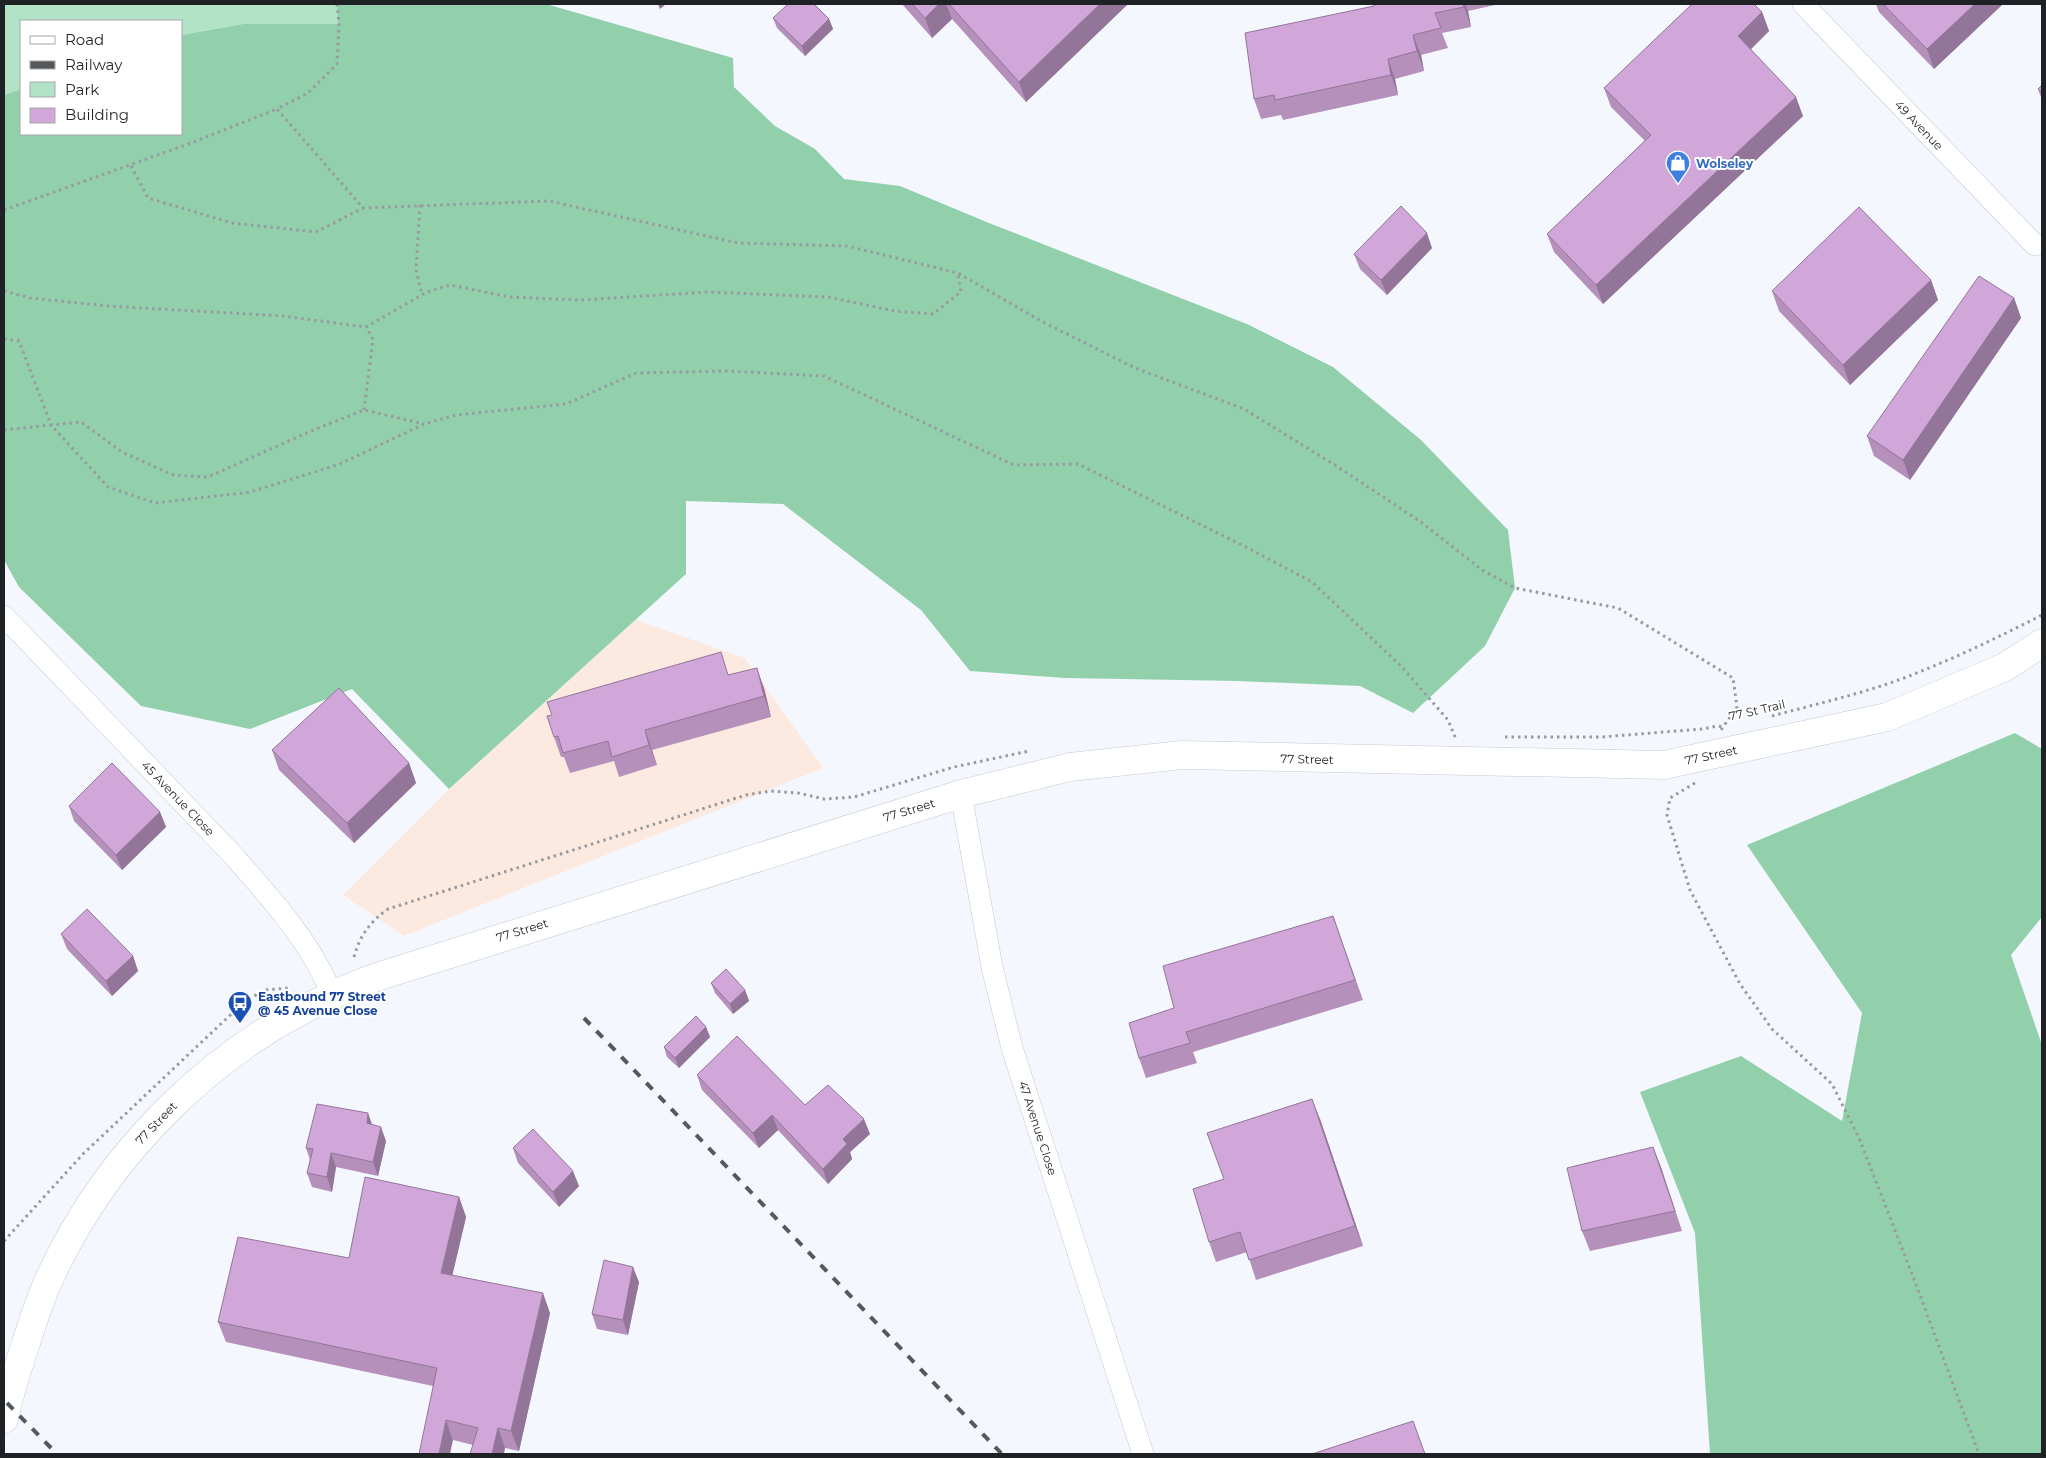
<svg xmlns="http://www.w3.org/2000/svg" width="2046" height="1458" font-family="Montserrat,sans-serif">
	<rect width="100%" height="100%" fill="#f4f8fe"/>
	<path fill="#fceae0" d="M636 620 745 658 823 768 404 936 343 895 449 789Z"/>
	<path fill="#b3e3c6" d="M4 4H337L339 24H243L181 35V21H21V89L4 95Z"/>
	<path fill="#91d0ab" d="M337 4H546L733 58 734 87 775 126 815 149 844 179 900 186 989 223 1247 324 1333 367 1421 440 1508 530 1515 588 1485 646 1413 713 1360 686 1238 681 1065 678 970 671 921 610 783 504 686 501V574L449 789 352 689 250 729 141 706 19 587 4 560V95L21 89V134H181V35L243 24H338Z
		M2015 733 2042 749V917L2011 955 2042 1045V1454H1710L1695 1233 1640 1092 1741 1056 1842 1121 1862 1013 1747 845Z"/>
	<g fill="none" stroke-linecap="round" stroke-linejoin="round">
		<defs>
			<path id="street" d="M1803 4 2035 245
				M4 616 230 852C268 895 311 941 332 995
				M961 794 992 967 1012 1048 1143 1454"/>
			<path id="secondary" d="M4 1419C9 1394 17 1370 25 1346 33 1322 40 1298 51 1275 108 1153 211 1050 333 995 349 987 366 981 383 975L961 794 1070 767 1182 755 1664 765 1887 717 2005 667 2042 643"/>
		</defs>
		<use href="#street" stroke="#c3cad3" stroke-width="22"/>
		<use href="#secondary" stroke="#c3cad3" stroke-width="29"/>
		<path stroke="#979b9f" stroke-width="3" stroke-dasharray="2.5 4" stroke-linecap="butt" d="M337 4 339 24 337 64 308 93 277 109 363 208 549 201 738 243 847 246 958 273 1043 322 1135 368 1244 409 1338 467 1421 522 1482 570 1515 588 1618 608 1733 678 1737 707 1721 730
			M131 166 148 198 232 223 316 232 363 208
			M420 205 416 270 422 295
			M4 210 191 143 277 109
			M4 291 30 298 108 306 283 316 366 327 427 292 450 285 510 297 581 300 707 292 828 297 895 311 933 314 961 292 958 274
			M4 339 19 341 51 425 81 422 122 452 173 475 208 477 311 431 364 410 424 424
			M364 410 373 339 366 327
			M4 430 51 425 108 487 155 503 250 492 340 464 424 424 456 415 566 404 636 373 727 371 824 376 1014 465 1078 464 1246 547 1312 582 1401 666 1448 720 1456 739
			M1772 716C1816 704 1861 694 1904 678 1951 660 1997 638 2042 615
			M1505 737H1601L1703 729 1717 726 1725 727
			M1695 783 1670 798 1667 815 1690 890 1740 984 1772 1029 1832 1084 1859 1138 1914 1279 1979 1454
			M354 957C360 935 370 922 388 909L746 795 771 791 798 793 824 799 854 797 954 767 1029 751
			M4 1241 83 1154 243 1003 264 990 290 988"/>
		<use href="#street" stroke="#fff" stroke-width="21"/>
		<use href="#secondary" stroke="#fff" stroke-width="28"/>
		<path stroke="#55595c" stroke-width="4" stroke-dasharray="9 9" stroke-linecap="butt" d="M584 1018 1002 1454
			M7 1403 57 1454"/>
	</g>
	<path fill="#b490bb" d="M902 4H1128L1026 102 952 19 932 38Z
		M1374 4H1494L1495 5 1468 11 1471 27 1442 33 1448 48 1421 55 1424 71 1395 79 1398 95 1283 120 1281 115 1261 119 1254 99 1374 6Z
		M1876 4H2003L1934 69 1879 12Z
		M1762 12 1769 31 1751 49 1803 116 1603 304 1554 252 1547 234 1645 141 1611 107 1604 88Z
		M773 18 829 19 833 29 805 56 777 28Z
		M2042 85V100L2038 89Z
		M1432 248 1387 295 1360 269 1354 254Z
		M1931 280 1938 300 1850 385 1779 311 1772 291Z
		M2014 298 2021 318 1910 480 1874 456 1867 436Z
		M729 674 764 688 771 717 652 750 657 765 619 777 614 761 570 773 564 757H561L554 737Z
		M272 750 409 763 416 783 354 843 279 770Z
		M69 806 160 812 166 827 122 870 74 821Z
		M1333 916 1363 1000 1193 1052 1197 1063 1146 1078 1139 1058 1174 1008Z
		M61 934 133 956 138 971 112 996 67 949Z
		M711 983 745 990 749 1001 733 1014 715 993Z
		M706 1027 710 1037 679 1068 667 1057 664 1047Z
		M697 1075 805 1105 870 1134 850 1152 852 1159 828 1184 778 1130 759 1148 702 1090Z
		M1320 1119 1363 1246 1256 1280 1247 1252 1216 1262 1209 1242 1224 1179Z
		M372 1125 386 1141 378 1176 336 1167 332 1192 312 1187 307 1173 310 1160 306 1148Z
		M1653 1147 1682 1231 1590 1251 1582 1231Z
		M513 1148 579 1186 559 1207 518 1163Z
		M459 1197 466 1217 452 1276 550 1313 519 1451 505 1448 473 1445 453 1440 433 1386 226 1342 218 1322 349 1258Z
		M639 1282 628 1335 597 1329 592 1314Z"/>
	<path fill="#927598" d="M658 4H666L660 9Z
		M939 4H946L952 19 932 38 925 18Z
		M1100 4H1128L1026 102 1019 82Z
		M1463 4H1465L1468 11 1471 27Z
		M1975 4H2003L1934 69 1927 49Z
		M1762 12 1769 31 1745 55 1738 36Z
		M829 19 833 29 805 56 802 46Z
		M1413 35 1421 55 1424 71 1417 51Z
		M1388 59 1395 79 1398 95 1391 75Z
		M1796 97 1803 116 1603 304 1596 285Z
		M1427 233 1432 248 1387 295 1381 280Z
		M1931 280 1938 300 1850 385 1843 365Z
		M2014 298 2021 318 1910 480 1903 460Z
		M757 668 764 688 771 717 764 696Z
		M645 730 652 750 657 765 649 745Z
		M409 763 416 783 354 843 347 823Z
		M160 812 166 827 122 870 116 855Z
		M133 956 138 971 112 996 106 981Z
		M745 990 749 1001 733 1014 730 1004Z
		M706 1027 710 1037 679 1068 675 1058Z
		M1312 1099 1320 1119 1363 1246 1355 1226Z
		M368 1113 373 1127 367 1123Z
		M772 1115 778 1130 759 1148 753 1133Z
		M864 1119 870 1134 850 1152 852 1159 828 1184 823 1169 843 1139Z
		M381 1127 386 1141 378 1176 373 1162Z
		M1653 1147 1661 1167 1682 1231 1675 1211Z
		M331 1153 336 1167 332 1192 327 1177Z
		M573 1171 579 1186 559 1207 553 1192Z
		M459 1197 466 1217 448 1294 441 1273Z
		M633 1267 639 1282 628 1335 623 1320Z
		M543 1293 550 1313 519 1451 511 1431Z
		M446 1420 453 1440 450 1454H439Z
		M498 1428 505 1448 504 1454H492Z"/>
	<path fill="#d1a7d9" stroke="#927598" d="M788 4H814L829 19 802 46 773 18Z
		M912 4H939L925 18Z
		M949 4H1100L1019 82Z
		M1374 4H1463L1464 7 1435 13 1441 28 1413 35 1417 51 1388 59 1391 75 1275 100 1274 95 1254 99 1245 33 1374 6Z
		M1692 4H1754L1762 12 1738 36 1796 97 1596 285 1547 234 1651 135 1604 88Z
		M1883 4H1975L1927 49Z
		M2042 85V93L2038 89Z
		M1401 206 1427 233 1381 280 1354 254Z
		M1859 207 1931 280 1843 365 1772 291Z
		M1979 276 2014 298 1903 460 1867 436Z
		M721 652 728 675 757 668 764 696 645 730 649 745 612 757 608 741 563 753 558 736 554 737 547 716 552 715 547 702Z
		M339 688 409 763 347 823 272 750Z
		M112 763 160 812 116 855 69 806Z
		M87 909 133 956 106 981 61 934Z
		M1333 916 1355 980 1186 1032 1190 1043 1139 1058 1129 1023 1174 1008 1163 966Z
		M726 969 745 990 730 1004 711 983Z
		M696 1016 706 1027 675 1058 664 1047Z
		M737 1036 805 1105 828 1085 864 1119 843 1139 847 1144 823 1169 772 1115 753 1133 697 1075Z
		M1312 1099 1355 1226 1249 1260 1240 1232 1209 1242 1193 1189 1224 1179 1207 1133Z
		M317 1104 368 1113 367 1123 381 1127 373 1162 331 1153 327 1177 307 1173 313 1149 306 1148Z
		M533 1129 573 1171 553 1192 513 1148Z
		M1653 1147 1675 1211 1582 1231 1567 1168Z
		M365 1177 459 1197 441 1273 543 1293 511 1431 498 1428 492 1454H470L478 1428 446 1420 439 1454H419L437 1368 218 1322 238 1237 349 1258Z
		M604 1260 633 1267 623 1320 592 1314Z
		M1413 1421 1425 1454H1312Z"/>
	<defs>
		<symbol id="shop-pin" viewBox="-11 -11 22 30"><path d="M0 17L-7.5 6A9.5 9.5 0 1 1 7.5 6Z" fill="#3f7fe0" stroke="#fff"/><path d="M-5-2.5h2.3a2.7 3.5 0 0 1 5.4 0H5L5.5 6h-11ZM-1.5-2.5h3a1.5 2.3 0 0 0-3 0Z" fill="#fff"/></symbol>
		<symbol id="bus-pin" viewBox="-11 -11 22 30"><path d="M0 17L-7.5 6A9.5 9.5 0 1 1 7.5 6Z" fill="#1a4fb4" stroke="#fff"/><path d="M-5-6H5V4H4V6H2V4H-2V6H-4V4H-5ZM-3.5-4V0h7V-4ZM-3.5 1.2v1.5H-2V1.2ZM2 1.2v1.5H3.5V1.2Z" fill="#fff"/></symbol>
	</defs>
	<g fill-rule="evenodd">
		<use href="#shop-pin" x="1664" y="149" width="28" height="38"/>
		<use href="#bus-pin" x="226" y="989" width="28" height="38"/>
	</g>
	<g text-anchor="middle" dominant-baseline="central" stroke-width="4" stroke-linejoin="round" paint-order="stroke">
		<g font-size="12" fill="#1f2225" stroke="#fff">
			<text transform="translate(1919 125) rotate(46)">49 Avenue</text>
			<text transform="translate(1757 710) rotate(-13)">77 St Trail</text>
			<text transform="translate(1711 755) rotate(-12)">77 Street</text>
			<text transform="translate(1307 759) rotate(1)">77 Street</text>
			<text transform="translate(178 798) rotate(46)">45 Avenue Close</text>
			<text transform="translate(909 810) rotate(-17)">77 Street</text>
			<text transform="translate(522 930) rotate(-17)">77 Street</text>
			<text transform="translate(156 1123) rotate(-46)">77 Street</text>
			<text transform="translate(1038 1128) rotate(72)">47 Avenue Close</text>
		</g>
		<g font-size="12" font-weight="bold" fill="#366cbe" stroke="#fff" text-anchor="start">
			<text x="1696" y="163">Wolseley</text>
		</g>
		<g font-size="12" font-weight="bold" fill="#164399" stroke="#fff" text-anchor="start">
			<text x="258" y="996">Eastbound 77 Street<tspan x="258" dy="14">@ 45 Avenue Close</tspan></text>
		</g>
	</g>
	<rect width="2046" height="1458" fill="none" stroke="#1f2225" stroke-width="10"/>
	<rect x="20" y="20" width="162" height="115" fill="#ffffff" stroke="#a5a7a8"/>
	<rect x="30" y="36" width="25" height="8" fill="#ffffff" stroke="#a5a7a8"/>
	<text x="65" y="45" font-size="15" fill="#1f2225">Road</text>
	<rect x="30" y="61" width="25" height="8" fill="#55595c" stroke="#a5a7a8"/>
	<text x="65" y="70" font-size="15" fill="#1f2225">Railway</text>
	<rect x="30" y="82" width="25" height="15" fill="#b3e3c6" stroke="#a5a7a8"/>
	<text x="65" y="95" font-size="15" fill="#1f2225">Park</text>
	<rect x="30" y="108" width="25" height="15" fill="#d1a7d9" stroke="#a5a7a8"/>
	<text x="65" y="120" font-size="15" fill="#1f2225">Building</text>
</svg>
